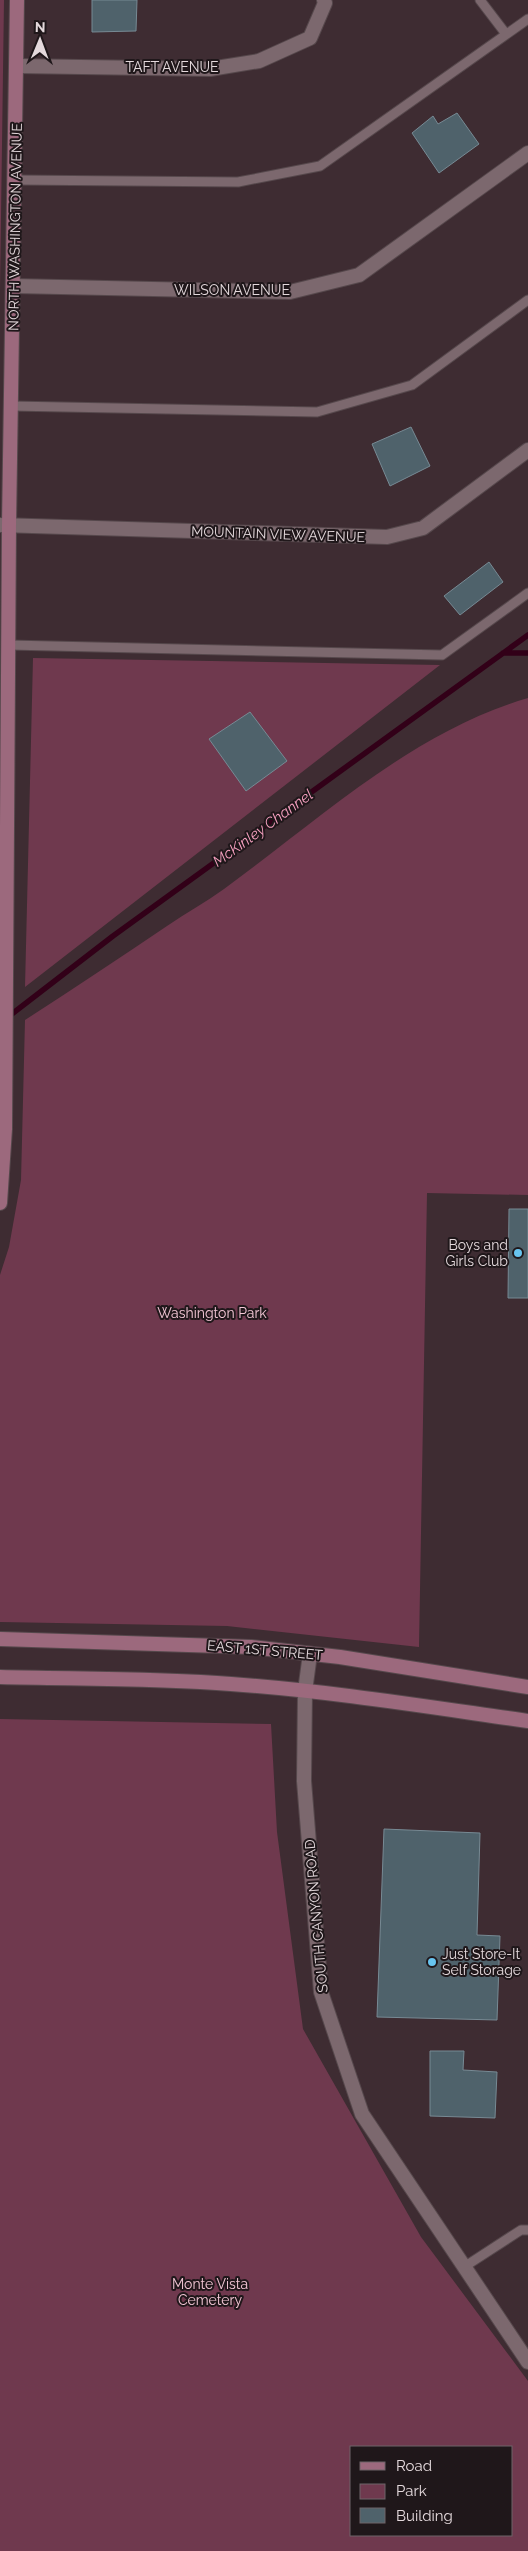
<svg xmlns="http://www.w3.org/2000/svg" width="528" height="2551" font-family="Raleway,sans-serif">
	<rect width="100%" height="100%" fill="#3e2c32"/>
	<path fill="#6f394e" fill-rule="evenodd" d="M0 0H4L0 290Z
		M33 658 440 665 25 987Z
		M528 698V1195L427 1193 419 1647 227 1626 0 1622V1275L9 1247 21 1180 25 1020C73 989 120 958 167 926 186 913 206 902 224 889 320 819 412 732 528 698Z
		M0 1719 271 1724 277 1832 303 2029 421 2237 528 2381V2551H0ZM352 2447H512V2535H352Z"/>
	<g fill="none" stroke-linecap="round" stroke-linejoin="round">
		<path stroke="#320018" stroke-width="5.5" d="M503 653H528
			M8 1017 113 936 528 635"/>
	</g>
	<path fill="#4f626b" stroke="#778a94" d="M92 0H137L136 31 92 32Z
		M457 113 479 144 439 173 412 133 433 116 438 124Z
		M411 427 430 466 390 486 372 444Z
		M489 562 503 582 460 615 444 596Z
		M250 712 287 761 246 791 209 739Z
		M509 1209H528V1298H508Z
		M384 1829 480 1833 477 1935 500 1936 497 2020 377 2017Z
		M430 2051H464L463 2070 497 2072 495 2118 430 2116Z"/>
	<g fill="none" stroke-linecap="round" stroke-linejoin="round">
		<defs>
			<path id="service" d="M480 0 506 34
				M17 180 238 182 320 166 528 19
				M11 406 317 412 412 385 528 300
				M9 645 442 655 528 593
				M464 2267 521 2230H528"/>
			<path id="minor" d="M17 66 210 69 259 61 310 38 325 3 324 0
				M14 286 290 292 359 275 528 153
				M0 525 387 537 423 528 528 450"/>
			<path id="tertiary" d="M310 1654 305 1691 304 1781 321 1992 362 2114 528 2362"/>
			<path id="secondary" d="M0 1203 5 1129 9 525 17 0
				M0 1639 251 1647 340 1657 528 1687
				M0 1677C77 1679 154 1678 231 1684 330 1691 429 1707 528 1721"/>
		</defs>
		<use href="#service" stroke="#56484c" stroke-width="11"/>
		<use href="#minor" stroke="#56484c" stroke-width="16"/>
		<use href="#tertiary" stroke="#56484c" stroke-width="16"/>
		<use href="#secondary" stroke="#56484c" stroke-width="16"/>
		<use href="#service" stroke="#7c686e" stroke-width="9"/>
		<use href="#minor" stroke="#7c686e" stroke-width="14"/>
		<use href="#tertiary" stroke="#7c686e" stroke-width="14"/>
		<use href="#secondary" stroke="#9c697d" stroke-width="14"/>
	</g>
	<g fill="#67c4ef" stroke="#1f171a" stroke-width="2">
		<circle cx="518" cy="1253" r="5"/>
		<circle cx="432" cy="1962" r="5"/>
	</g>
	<g text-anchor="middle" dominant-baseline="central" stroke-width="4" stroke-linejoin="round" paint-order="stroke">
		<g font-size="14" fill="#e4d9dc" stroke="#1f171a">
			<text x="172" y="67">TAFT AVENUE</text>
			<text transform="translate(15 227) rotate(-89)">NORTH WASHINGTON AVENUE</text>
			<text x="232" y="290">WILSON AVENUE</text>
			<text transform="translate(278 534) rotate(2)">MOUNTAIN VIEW AVENUE</text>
			<text transform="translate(265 1650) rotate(5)">EAST 1ST STREET</text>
			<text transform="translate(316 1916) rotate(-95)">SOUTH CANYON ROAD</text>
		</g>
		<g font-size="14" fill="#e4d9dc" stroke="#1f171a" text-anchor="end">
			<text x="508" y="1245">Boys and<tspan x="508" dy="16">Girls Club</tspan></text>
			<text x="442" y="1954" text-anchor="start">Just Store-It<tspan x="442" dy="16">Self Storage</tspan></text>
		</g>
		<g font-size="14" fill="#f4c7d6" stroke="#1f171a">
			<text x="212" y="1313">Washington Park</text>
			<text x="210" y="2284">Monte Vista<tspan x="210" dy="16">Cemetery</tspan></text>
		</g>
		<g font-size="15" font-style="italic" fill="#f7a1c1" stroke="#1f171a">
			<text transform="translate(263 828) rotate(-36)">McKinley Channel</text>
		</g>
	</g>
	<rect x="350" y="2446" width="162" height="90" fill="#1f171a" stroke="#6e6568"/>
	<rect x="360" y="2462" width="25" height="8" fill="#9c697d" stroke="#6e6568"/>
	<text x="396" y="2471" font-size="15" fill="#e4d9dc">Road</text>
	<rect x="360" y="2484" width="25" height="15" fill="#6f394e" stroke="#6e6568"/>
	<text x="396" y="2496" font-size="15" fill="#e4d9dc">Park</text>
	<rect x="360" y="2508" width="25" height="15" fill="#4f626b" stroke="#6e6568"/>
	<text x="396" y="2521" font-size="15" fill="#e4d9dc">Building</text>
	<g transform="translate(40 40) rotate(1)" stroke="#1f171a" stroke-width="4" paint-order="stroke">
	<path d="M0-4L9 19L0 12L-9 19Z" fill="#e4d9dc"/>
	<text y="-8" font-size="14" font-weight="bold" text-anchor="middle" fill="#e4d9dc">N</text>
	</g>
</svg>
